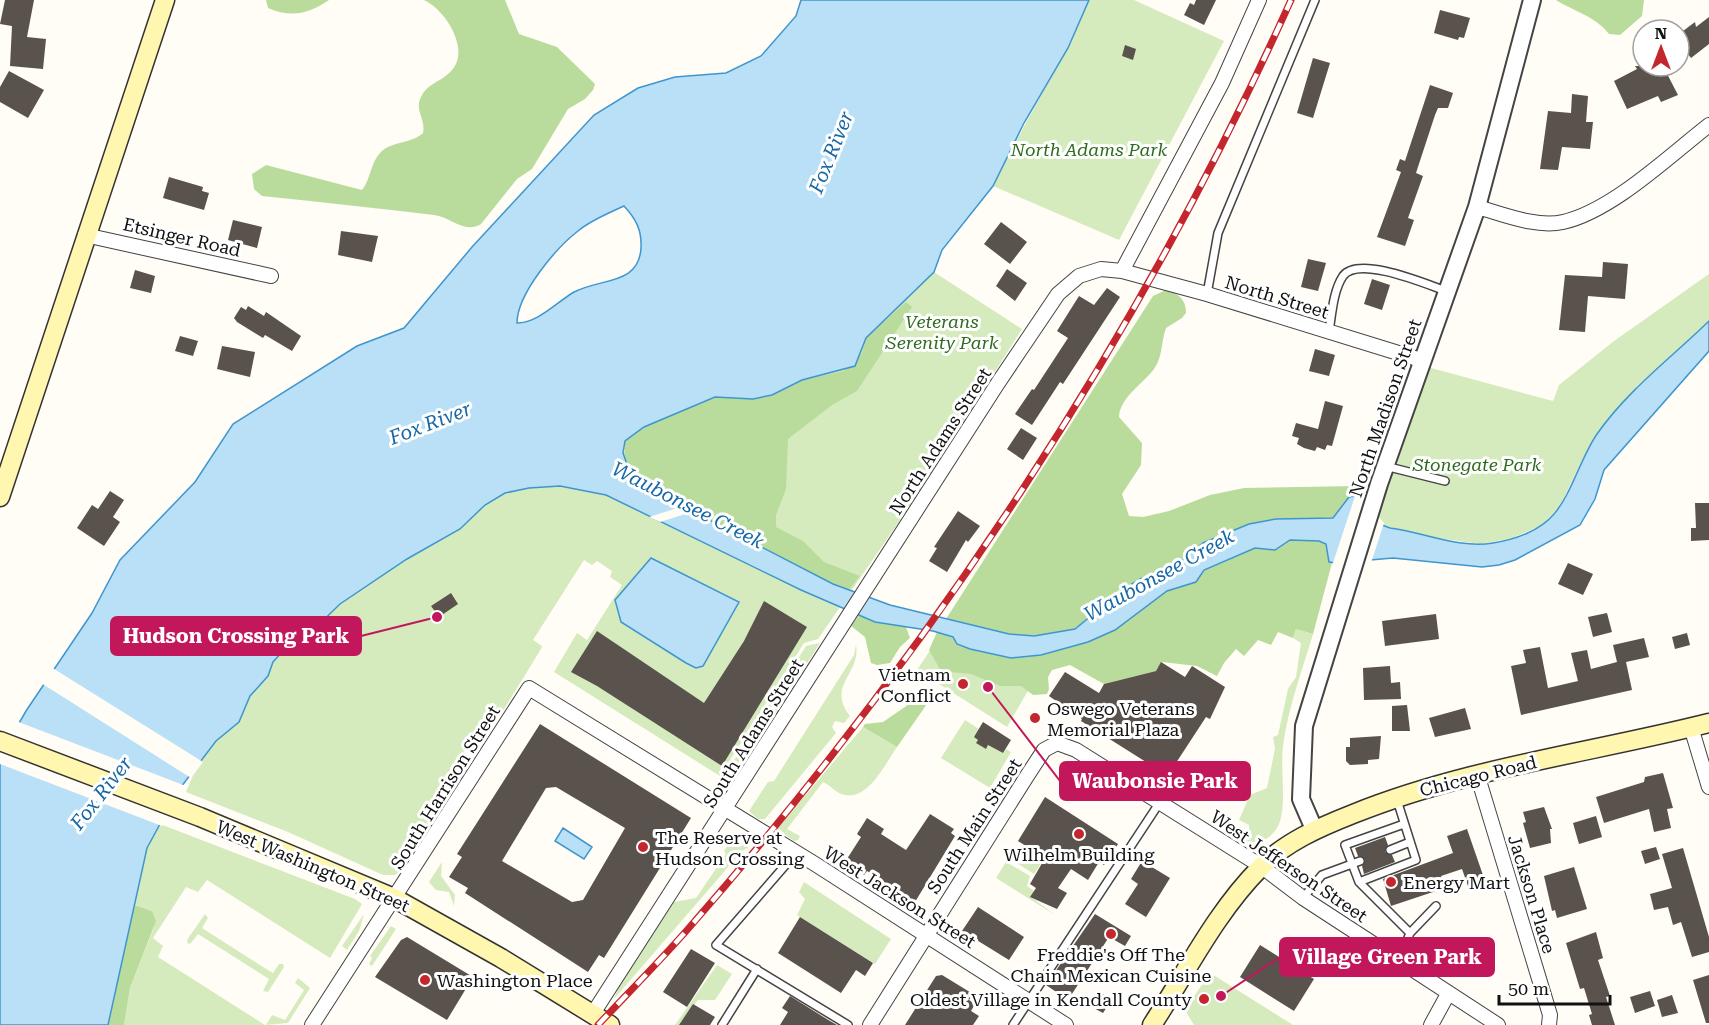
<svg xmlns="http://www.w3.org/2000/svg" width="1709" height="1025" font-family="'Roboto Serif',serif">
	<rect width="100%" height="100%" fill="#fffdf5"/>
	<path fill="#d5ebbd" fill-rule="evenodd" d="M1089 0H1134L1224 41 1119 240 993 186C1024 123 1061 64 1089 0Z
		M934 272 1022 329 916 497 818 639 804 643 720 776 554 672 577 633 587 640 622 585 610 577 612 571 597 561 592 565 584 560 533 640 542 646 541 649 501 714 498 716 489 711 435 797 443 805 402 869 395 875H383L288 832 186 792 196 768 216 741 239 722 250 696 268 676 273 662 283 651 304 639 340 604 407 559 460 529 485 505 505 493 529 488 560 486 902 303ZM634 581 686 663 621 621 615 600Z
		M1709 274V321L1659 370 1640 383 1610 417 1583 458 1560 506 1542 525 1510 539 1479 544 1431 537 1379 525 1375 518 1424 366 1553 401 1559 385 1614 341Z
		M1296 629 1313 634C1302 671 1288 708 1283 746 1280 768 1287 804 1279 824 1272 839 1257 848 1242 840L1249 831V825L1239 820 1250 795 1267 788 1275 749 1273 737 1278 735 1288 689 1296 677 1301 643 1293 638Z
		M939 637 1033 682 1007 727 917 670Z
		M820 643 731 783 723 778 806 646Z
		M856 645C861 674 826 685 850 716L844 723 835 721 832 727 836 733 765 819H758L749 811 768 782 774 781 854 655Z
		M965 720 979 729 978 740 986 749 988 745 1003 753 1006 749 1011 752 990 788 941 758Z
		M863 727 897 747C885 764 866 806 839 793 834 790 829 785 823 782L787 829 800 836 798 840 794 841 777 829Z
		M160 824 355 899 362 904 330 958 207 880 198 892 186 887 153 938 163 946 158 957 265 1025H124L130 988 154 927 152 911 134 905 147 848Z
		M731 840 749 847 742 851 614 999 620 983 674 902 696 898 726 854 724 851Z
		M1016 846 1042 862 1034 874 1009 858Z
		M442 862 441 876 455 895 454 906 449 892 436 890 429 882Z
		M1006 862 1030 876 1027 886 1034 891 1031 897 1055 915 996 878Z
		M804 882 891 939 875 964 797 915 805 899 799 892Z
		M205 914 208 918 202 928 263 967 273 973 279 964H283L284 967 268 992 263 991 269 979 198 934 191 943 188 944 187 940Z
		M364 914 359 931 347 950 342 946Z
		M391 926 396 929 372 966 369 964 372 958 370 956Z
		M717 965 732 974 715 1000H698L681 1022 685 1025H675Z
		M1211 976H1215L1293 1025H1194L1185 1010 1203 983Z
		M298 978 310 988 288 1023 266 1025 272 1015 285 1020 304 990 295 983Z"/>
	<path fill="#b9dc9c" d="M266 0H329C309 14 291 18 268 8Z
		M424 0H505L519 34 557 47 595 84 593 90 585 99 568 109 532 169 517 179 481 224C464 234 451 217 434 215 377 208 320 202 262 196L254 189 252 174 266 165 362 190C371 179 370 163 381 152 392 141 411 144 423 133 426 119 414 110 421 97 427 84 440 82 449 73 473 53 446 10 424 0Z
		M1556 0H1644L1642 16 1620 35 1609 34C1595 16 1575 12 1556 0Z
		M1166 290C1179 294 1186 299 1186 313L1182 318 1166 328C1161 341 1163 357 1154 369 1143 384 1120 397 1119 417L1142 443 1141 465 1122 494 1129 516 1143 517 1169 511 1210 495 1244 488 1357 486 1354 496 1349 497 1334 518 1276 519 1204 543 1174 567 1140 579 1125 588 1075 629 1034 636 1009 634 946 619 1153 296Z
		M906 302 912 307 857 391 832 405 788 439 786 489 776 515V527L803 541 824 562 860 576 849 590C820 579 642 490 630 472 624 464 624 451 625 441L644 427 715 397 753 399 771 395 802 380 844 371 862 353 866 338Z
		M1290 540 1319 541 1326 544 1329 562 1332 563 1313 634 1296 629 1293 638 1278 632 1271 645 1258 640 1244 656 1236 649 1224 663 1217 676 1197 666 1162 662 1156 671 1104 684 1070 665 1052 670 1048 677 1049 689 1047 694 1033 695 1021 686H1000L971 674 941 671 929 650 937 632 953 638 957 644 970 649 1011 658 1088 642 1115 630 1167 591 1196 582 1204 570 1255 548 1275 550Z
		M859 615 875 622 906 627 910 638 900 647 890 663 877 665 871 663 865 637 851 626Z
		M931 689 936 691 897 747 863 727 865 724 883 722Z
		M134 905 152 911 156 921 130 988 124 1025H108Z"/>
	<path fill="#b9e0f7" stroke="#3f96cf" stroke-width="1.5" fill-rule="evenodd" d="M801 0H1089L1068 48 1024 123 993 186 942 250 934 272 866 338 855 366 802 380 772 395 753 399 715 397 644 427 625 441 623 453 630 473 659 494 833 584 890 605 1009 634 1034 636 1075 629 1125 588 1140 579 1174 567 1203 543 1249 524 1276 519 1333 518 1349 497 1354 496 1370 503 1379 524 1390 528C1423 532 1459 549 1493 543 1514 540 1540 531 1554 514 1571 495 1581 457 1597 434 1628 390 1671 358 1709 321V351L1604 470 1595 499 1580 525 1515 560 1499 565 1482 567 1393 558 1336 563 1329 562 1326 544 1319 541 1290 540 1275 550 1255 548 1204 570 1196 582 1167 591 1115 630 1088 642 1041 655 1011 658 970 649 957 644 953 637 933 631 875 622 801 590 606 495 560 486 529 488 505 493 485 505 460 529 407 559 340 604 304 639 283 651 273 662 268 676 250 696 239 722 216 741 178 791 147 848 108 1025H0V756L26 711 92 613 120 560 195 482 233 424 357 346 404 328 472 247 594 115 638 88 675 77 726 73 761 56 796 16ZM624 206C636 219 642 230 641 248 639 285 601 278 574 292 557 302 538 323 517 323 517 294 556 248 578 231 591 220 609 213 624 206Z
		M651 558 739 602 703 666 696 668 686 663 621 622 615 600Z
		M563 828 592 847 584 859 555 841Z"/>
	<path fill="#fffdf5" d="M1356 493 1372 501 1378 516 1384 523 1371 563 1332 566Z
		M687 505 698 510 660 522 649 517Z
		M51 667 203 762 191 778 41 683Z
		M16 721 186 786 162 826 0 764V750Z"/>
	<path fill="#5a524d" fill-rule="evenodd" d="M5 0H34L27 37 46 39 43 69 10 66 12 26 0 24Z
		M1196 0H1216L1204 25 1184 15 1190 3 1194 5Z
		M1440 10 1470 18 1464 38 1459 37 1458 40 1434 33Z
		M1709 17V44L1691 58 1679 42V34L1695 22 1696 27Z
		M1125 45 1136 49 1133 60 1122 56Z
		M1313 58 1330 63 1313 118 1297 113Z
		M1635 66H1663L1678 95 1661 102 1658 96 1627 109 1614 81 1637 69Z
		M9 71 44 90 28 118 0 102V87Z
		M1430 85 1453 93 1448 108H1438L1435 115 1416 173 1423 176 1408 218 1414 220 1405 246 1377 237 1401 172 1396 170 1400 159 1405 161Z
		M1572 94 1588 96 1586 122H1593L1590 149 1562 147 1558 170 1540 169 1548 111 1571 113Z
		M169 177 203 187 202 191 209 193 204 210 163 198Z
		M233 220 262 227 257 248 228 240Z
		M1001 222 1027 242 1010 264 984 244Z
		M341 231 378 236 372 262 338 255Z
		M1308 259 1326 263 1318 291 1301 287Z
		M1603 262 1628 264 1625 299 1588 296 1585 332 1559 330 1565 275 1602 277Z
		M1007 269 1027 283 1015 301 996 286Z
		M135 270 155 276 151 293 130 288Z
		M1372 279 1390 285 1382 310 1364 304Z
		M1107 288 1120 297 1063 384 1060 382 1032 425 1015 414 1032 389 1034 390 1068 338 1057 331 1079 296 1094 305Z
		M248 306 264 316 266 312 301 336 292 351 265 335 263 338 237 322 234 318 241 307 246 310Z
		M180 336 198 341 193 356 175 351Z
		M222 346 255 352 250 377 217 369Z
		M1315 349 1335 355 1329 376 1309 371Z
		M1325 401 1343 406 1332 446 1327 445 1325 450 1317 447 1315 451 1304 448 1297 444 1299 438 1292 436 1296 423 1318 429Z
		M1021 428 1037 438 1023 460 1007 449Z
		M110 491 124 500 113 517 120 522 104 546 77 528 92 505 98 509Z
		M1695 503H1709V540L1691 541V528H1696Z
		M958 511 980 526 968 542 966 540 947 572 929 561 937 548 934 547Z
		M1568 563 1593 574 1583 595 1558 584Z
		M451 593 458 604 439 617 431 606Z
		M764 601 807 627 722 766 597 686 571 672 597 631 704 703 744 641Z
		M1607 613 1612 632 1593 637 1588 617Z
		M1436 614 1439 639 1385 646 1382 621Z
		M1687 633 1690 645 1675 649 1672 637Z
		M1644 638 1649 657 1626 662 1632 690 1521 715 1511 666 1526 663 1523 650 1540 647 1548 688 1578 681 1571 653 1587 650 1591 669 1617 662 1613 645Z
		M1161 662 1185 677 1192 666 1225 687 1210 719 1206 717 1174 766 1171 764 1165 774 1081 721 1082 719 1049 696 1065 672 1099 693 1104 684 1156 671Z
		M1390 666 1391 683 1400 682 1401 699 1364 700 1363 668Z
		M1407 705 1410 731H1392V706Z
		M1465 708 1471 729 1435 737 1429 718Z
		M983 722 1011 740 1003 753 988 745 986 749 976 743 978 740 974 737Z
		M540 724 691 818 604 958 599 955 588 972 465 893 468 888 449 877 462 857 457 854ZM556 787 625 828 583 900 572 902 502 861 546 788Z
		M1381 736 1379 759 1368 760V764L1350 765 1346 761V747H1350V738Z
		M1663 773 1673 808 1667 809 1671 828 1654 832 1649 809 1604 823 1596 797 1644 782 1645 777Z
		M1045 797 1118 844 1104 865 1099 862 1088 880 1071 869 1058 888 1067 893 1057 909 1030 897 1036 888 1030 884 1045 858 1018 841Z
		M1544 807 1552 829H1550L1551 843 1530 848 1523 823 1526 822 1523 812Z
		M930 814 954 829 951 833 955 836 915 902 867 871 864 875 845 862 861 837 857 834 867 818 884 829 881 834 906 850Z
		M1596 816 1602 837 1579 844 1573 823Z
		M1467 829 1485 881 1468 886 1462 869 1441 876 1445 888 1391 906 1383 879 1453 853 1447 836Z
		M1385 837 1388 845 1385 852 1392 855 1395 862 1364 874 1362 866 1365 860 1358 856 1355 848Z
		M1656 847 1660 859 1645 864 1641 851Z
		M1683 848 1709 937V952L1692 957 1681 922 1673 925 1668 907 1654 910 1650 894 1672 888 1662 854Z
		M1142 861 1170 878 1146 917 1125 904 1138 884 1131 879Z
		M1574 867 1587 909 1557 918 1555 910 1552 911 1544 876Z
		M978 907 1024 937 1009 960 962 931Z
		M1095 914 1131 936 1125 946 1109 937 1068 1000 1046 985Z
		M800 917 873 963 865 976 856 970 841 993 778 953Z
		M1596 932 1603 958 1598 960 1610 996 1606 997 1615 1025H1592L1589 1015 1592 1014 1584 988 1580 989 1566 943Z
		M407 937 473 977 447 1020 375 977 401 940Z
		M1260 945 1314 979 1294 1011 1240 977Z
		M691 949 715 963 687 1007 663 992Z
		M942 975 973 994 969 1000 975 1004 971 1011 979 1016 973 1025H905L936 976Z
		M1709 975V1023H1706L1693 980Z
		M1650 991 1655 1006 1635 1013 1630 997Z
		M1099 992 1112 999 1103 1013 1090 1006Z
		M1672 995 1678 1013 1662 1017 1657 1000Z
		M790 996 830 1021 837 1025H780L788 1012 782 1008Z
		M693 1004 715 1017 710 1025H679Z"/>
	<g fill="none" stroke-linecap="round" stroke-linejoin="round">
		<defs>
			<path id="service" d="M1207 294 1218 233 1315 0
				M1329 331C1332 314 1333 291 1343 276 1358 255 1426 284 1446 291
				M1385 466 1445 481
				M1404 824 1345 845 1359 882 1410 933 1436 906
				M1390 850 1410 842
				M796 853 716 945 848 1025
				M1359 882 1416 860 1397 800
				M1303 898 1322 875 1360 861
				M1398 962 1410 933
				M722 1025 757 969
				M1013 1025 1160 802"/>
			<path id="minor" d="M1477 207C1503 214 1536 228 1563 222 1612 211 1669 156 1709 125
				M85 235 271 276
				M1122 271 1222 83 1259 0
				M1691 727 1709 787
				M1477 774 1550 1015 1549 1025
				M592 1015 998 383 1058 294 1079 276 1101 269 1122 271 1207 294 1421 360
				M312 1025 529 688 815 864 1066 1025
				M870 1025 1027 776 1044 750 1057 743 1076 750 1261 866 1303 898 1498 1025
				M1431 1025 1448 994"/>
			<path id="tertiary" d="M1314 829 1301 799 1304 726 1379 484 1477 207 1532 0"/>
			<path id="secondary" d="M0 497 165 0
				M0 741 200 817 394 898 501 958 610 1025
				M1152 1025C1186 973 1216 912 1260 868 1285 842 1320 827 1353 814 1467 768 1590 753 1709 723"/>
		</defs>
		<use href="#service" stroke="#444" stroke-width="10"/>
		<use href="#minor" stroke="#444" stroke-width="16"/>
		<use href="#tertiary" stroke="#444" stroke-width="20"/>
		<use href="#secondary" stroke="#333" stroke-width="21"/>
		<use href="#service" stroke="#fff" stroke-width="7"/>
		<use href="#minor" stroke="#fff" stroke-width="14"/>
		<use href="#tertiary" stroke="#fff" stroke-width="16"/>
		<use href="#secondary" stroke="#fff6b0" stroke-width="18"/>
		<defs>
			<path id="rail" d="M598 1025C628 993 659 962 688 929 931 652 1140 337 1291 0"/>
		</defs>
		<use href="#rail" stroke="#c4262e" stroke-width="7"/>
		<use href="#rail" stroke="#fff" stroke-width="4.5" stroke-dasharray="14" stroke-linecap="butt"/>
	</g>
	<g fill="#c4262e" stroke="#fff" stroke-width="2">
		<circle cx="963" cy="684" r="6"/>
		<circle cx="1035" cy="718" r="6"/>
		<circle cx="1079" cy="834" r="6"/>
		<circle cx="643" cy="847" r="6"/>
		<circle cx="1391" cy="882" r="6"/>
		<circle cx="1111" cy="934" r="6"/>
		<circle cx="425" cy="980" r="6"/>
		<circle cx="1204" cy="999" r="6"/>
	</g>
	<g text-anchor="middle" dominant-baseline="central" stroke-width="6" stroke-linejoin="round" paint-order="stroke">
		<g font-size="18" font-style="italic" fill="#2f6b1f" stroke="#fff">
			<text x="1089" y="149">North Adams Park</text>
			<text x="942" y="321">Veterans<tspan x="942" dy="21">Serenity Park</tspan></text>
			<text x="1477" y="464">Stonegate Park</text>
		</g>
		<g font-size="18" fill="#111" stroke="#fff">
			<text transform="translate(182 237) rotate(13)">Etsinger Road</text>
			<text transform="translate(1277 297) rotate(17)">North Street</text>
			<text transform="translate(1385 408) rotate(-71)">North Madison Street</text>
			<text transform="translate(940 441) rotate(-57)">North Adams Street</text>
			<text transform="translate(753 733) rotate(-58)">South Adams Street</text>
			<text transform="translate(1478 776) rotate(-14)">Chicago Road</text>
			<text transform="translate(445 787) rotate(-58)">South Harrison Street</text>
			<text transform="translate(974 826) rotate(-57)">South Main Street</text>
			<text transform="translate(313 866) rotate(23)">West Washington Street</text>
			<text transform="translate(1289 866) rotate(34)">West Jefferson Street</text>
			<text transform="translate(1532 894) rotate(73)">Jackson Place</text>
			<text transform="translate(900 897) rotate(32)">West Jackson Street</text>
		</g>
		<g font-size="18" fill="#111" stroke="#fff" text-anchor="start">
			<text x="951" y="674" text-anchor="end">Vietnam<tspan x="951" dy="21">Conflict</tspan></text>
			<text x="1047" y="708">Oswego Veterans<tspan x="1047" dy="21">Memorial Plaza</tspan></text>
			<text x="655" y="837">The Reserve at<tspan x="655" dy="21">Hudson Crossing</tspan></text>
			<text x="1079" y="854" text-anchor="middle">Wilhelm Building</text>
			<text x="1403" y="882">Energy Mart</text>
			<text x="1111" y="954" text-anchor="middle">Freddie's Off The<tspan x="1111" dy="21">Chain Mexican Cuisine</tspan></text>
			<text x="437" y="980">Washington Place</text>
			<text x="1192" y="999" text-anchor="end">Oldest Village in Kendall County</text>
		</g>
		<g font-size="20" font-style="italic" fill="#1768a6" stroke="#fff">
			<text transform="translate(831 152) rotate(-68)">Fox River</text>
			<text transform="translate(430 423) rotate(-21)">Fox River</text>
			<text transform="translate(688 505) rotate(27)">Waubonsee Creek</text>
			<text transform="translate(1159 575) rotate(-29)">Waubonsee Creek</text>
			<text transform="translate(101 793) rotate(-52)">Fox River</text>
		</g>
	</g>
	<path fill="none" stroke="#c2185b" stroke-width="2" d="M437 617L361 636M988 687L1060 781M1221 996L1280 957"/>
	<g fill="#c2185b" stroke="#fff" stroke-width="2">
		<circle cx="437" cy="617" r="6"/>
		<circle cx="988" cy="687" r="6"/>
		<circle cx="1221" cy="996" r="6"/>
	</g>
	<g fill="#c2185b" stroke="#c2185b" stroke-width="2">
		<rect x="111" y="617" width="250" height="38" rx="6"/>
		<rect x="1060" y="762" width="190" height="38" rx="6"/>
		<rect x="1280" y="938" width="214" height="38" rx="6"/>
	</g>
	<g font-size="20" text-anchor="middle" font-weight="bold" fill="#fff">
		<text x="236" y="643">Hudson Crossing Park</text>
		<text x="1155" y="788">Waubonsie Park</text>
		<text x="1387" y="964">Village Green Park</text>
	</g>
	<g transform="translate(1661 48)"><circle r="28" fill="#ffffff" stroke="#a0a0a0" stroke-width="1.5"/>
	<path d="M0-4.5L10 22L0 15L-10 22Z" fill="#c4262e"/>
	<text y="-9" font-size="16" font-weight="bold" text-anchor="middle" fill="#111111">N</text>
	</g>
	<path d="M1499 995v9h111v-9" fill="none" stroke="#111111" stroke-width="3"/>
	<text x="1508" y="995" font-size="18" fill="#111111" stroke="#ffffff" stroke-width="4.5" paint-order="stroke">50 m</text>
</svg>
